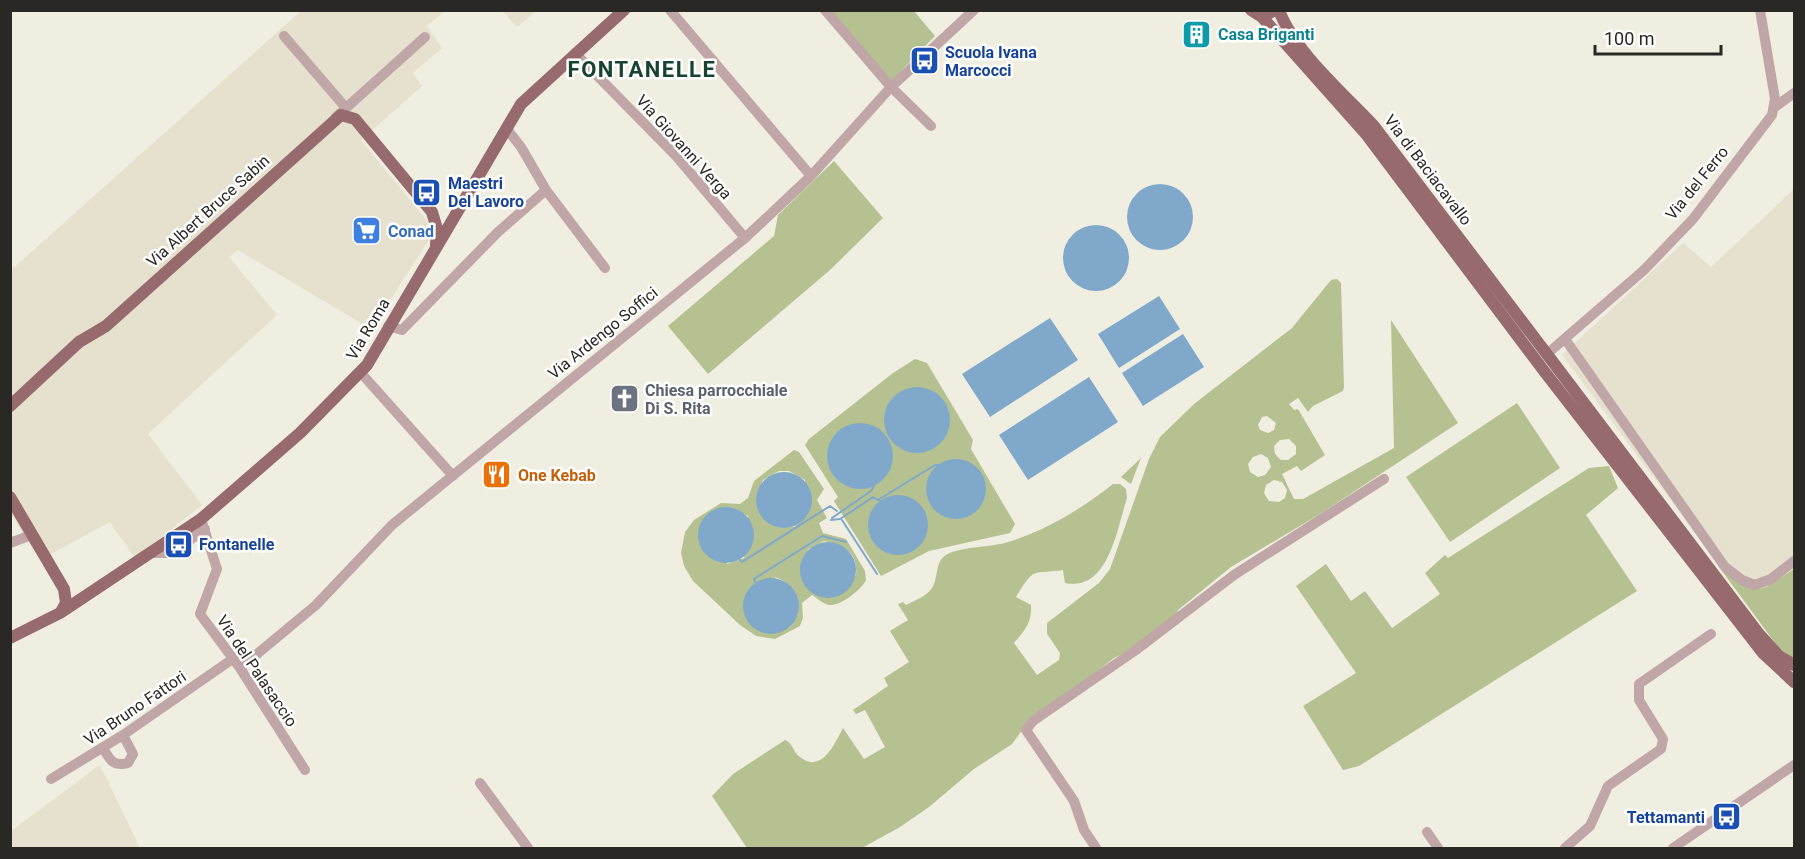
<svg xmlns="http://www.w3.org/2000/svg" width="1805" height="859" font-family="Roboto,sans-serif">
	<rect width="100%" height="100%" fill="#f0eee1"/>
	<path fill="#e5e1ce" d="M301 11H445L427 26 442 48 413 73 422 86 361 140 428 222 429 240 371 329 238 250 229 257 277 315 148 434 202 505 135 558 110 522 40 560 11 514 10 271Z
		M502 11H536L517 27Z
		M1794 189V569L1766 587 1758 589 1723 570 1562 355 1683 243 1711 267Z
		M100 765 140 848H11V831Z"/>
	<path fill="#b6c191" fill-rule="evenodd" d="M831 11H914L935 36 891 81Z
		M834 161 883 218 830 270 708 374 668 326 774 236 778 215Z
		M1337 279 1341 283 1344 387 1343 391 1313 406 1308 412 1298 398 1289 404 1294 410 1298 409 1325 455 1301 471 1297 466 1282 474 1294 499H1303L1394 448 1391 320 1458 423 1320 514 1231 567 1178 610 1176 615 1126 652 1114 658 1023 729 1012 744 974 769 929 807 900 827 862 848H747L712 796 733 774 785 740C793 743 793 752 800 757 822 775 836 741 843 728L864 759 885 747 865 710 856 714 853 710 888 686 884 678 909 662 890 631 908 620 898 604 903 602 906 605C915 600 926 597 932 588 939 577 934 563 946 555 959 547 989 547 1005 543 1045 531 1080 510 1113 484H1120L1126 489 1127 498C1117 528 1109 592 1065 583L1063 570C1031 575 1036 565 1016 597L1031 605C1032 623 1025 630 1014 643L1037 675 1059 660 1060 653 1047 634V623L1099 583 1110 569 1149 459 1160 437 1194 404 1292 328 1331 280ZM1267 416 1276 423 1274 430 1268 433 1260 430 1258 425 1262 417ZM1289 439 1296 446V454L1288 460H1281L1275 454 1274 446 1280 440ZM1261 454 1268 458 1271 467 1265 475 1258 477 1250 472 1248 464 1253 457ZM1274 480 1282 482 1287 490 1285 498 1279 502 1269 501 1264 493 1266 485Z
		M915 359 927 363 973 440 971 449 1015 524 1010 533 929 551 881 576 834 501 838 497 805 445 809 439 893 373Z
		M1517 403 1560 468 1450 542 1406 477Z
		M794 450 799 452 824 489 817 500 827 518 819 523 823 533 846 539 865 571 866 580C862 589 841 606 830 605 824 605 817 598 812 595L802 603 803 618 800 626 775 639 756 636 740 625 693 581 684 566 681 553 685 532 694 520 721 503 740 504 748 498 754 481ZM779 471H789L805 480 808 515 794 527 756 497 763 480ZM731 507 748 516 744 558 727 564ZM824 541C845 545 858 552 856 576L807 550ZM775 577C800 586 806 609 789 628Z
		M1141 458 1131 484 1121 477Z
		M1609 466 1618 488 1586 515 1637 591 1359 766 1343 770 1303 706 1356 673 1296 586 1326 564 1351 601 1365 591 1392 628 1440 594 1425 573 1445 555 1448 558 1589 468Z
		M1794 569V660L1778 647 1722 571 1758 589 1766 587Z"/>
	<path fill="#7fa8ca" d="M1127 217a33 33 0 1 1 66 0a33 33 0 1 1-66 0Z
		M1063 258a33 33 0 1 1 66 0a33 33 0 1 1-66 0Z
		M1159 296 1180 329 1119 368 1098 334Z
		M1050 318 1078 360 990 417 962 374Z
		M1183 334 1204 367 1143 406 1122 373Z
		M1089 377 1118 422 1028 480 999 435Z
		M884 420a33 33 0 1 1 66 0a33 33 0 1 1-66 0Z
		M827 456a33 33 0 1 1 66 0a33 33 0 1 1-66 0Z
		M926 489a30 30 0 1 1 60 0a30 30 0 1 1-60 0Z
		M756 500a28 28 0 1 1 56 0a28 28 0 1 1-56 0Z
		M868 525a30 30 0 1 1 60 0a30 30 0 1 1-60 0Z
		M698 535a28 28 0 1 1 56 0a28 28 0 1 1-56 0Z
		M800 570a28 28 0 1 1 56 0a28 28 0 1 1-56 0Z
		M743 606a28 28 0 1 1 56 0a28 28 0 1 1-56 0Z"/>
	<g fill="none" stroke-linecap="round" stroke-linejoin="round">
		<path stroke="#7fa8ca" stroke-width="2" d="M878 500 935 465H938
			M832 518 871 491 874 486
			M831 520 840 519 873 497 880 501
			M842 520 877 574
			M740 560 742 562 830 506 837 511
			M755 582 754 579 822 536 846 542"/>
		<path stroke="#c0a6a7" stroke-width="10" d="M670 10 811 176
			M825 10 891 87 931 126
			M284 36 346 108
			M575 53 677 157 745 238
			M1775 107 1794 93
			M336 117 425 37
			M546 190 605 268
			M388 326 402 330 498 232 546 190 521 147 506 128
			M1565 339 1725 567 1742 580 1755 585 1771 579 1794 561
			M1547 354 1644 270 1693 219 1772 115 1775 99 1760 10
			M361 373 453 476
			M201 519 217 569 200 614 240 668 305 770
			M10 543 31 535
			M151 553H172L205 529
			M240 668 316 605 392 525 745 238 811 176 891 87 974 10
			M103 748C110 760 113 767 128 763L133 754 123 735
			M51 779 123 735 234 658
			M480 783 528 848
			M1427 832 1438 848
			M1096 848 1084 830 1074 801 1026 730 1033 721 1136 650 1234 575 1384 479
			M1565 848 1590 826 1608 786 1661 749 1663 739 1639 700V684L1711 634
			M1673 848 1794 765"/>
		<path stroke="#976b6e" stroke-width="12" d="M1251 10 1262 17 1275 10
			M1279 10C1293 50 1345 95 1374 126L1759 634 1779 656 1794 665
			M1262 17 1366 134 1544 371 1763 653 1794 682
			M10 406 79 342 106 326 341 115 355 119 432 212 437 229 436 245
			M10 497 64 589 66 603 61 612
			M10 638 60 613 201 519 300 433 367 365 521 104 624 10"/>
	</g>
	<defs>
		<symbol id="building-square" viewBox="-11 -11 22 22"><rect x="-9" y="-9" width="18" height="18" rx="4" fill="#0f9aa8" stroke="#fff"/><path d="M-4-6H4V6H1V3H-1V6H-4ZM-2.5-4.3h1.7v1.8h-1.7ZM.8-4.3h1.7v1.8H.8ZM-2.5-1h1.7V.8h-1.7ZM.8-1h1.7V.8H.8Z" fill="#fff"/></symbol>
		<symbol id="bus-square" viewBox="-11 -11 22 22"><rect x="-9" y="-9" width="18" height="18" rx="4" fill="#1a4fb4" stroke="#fff"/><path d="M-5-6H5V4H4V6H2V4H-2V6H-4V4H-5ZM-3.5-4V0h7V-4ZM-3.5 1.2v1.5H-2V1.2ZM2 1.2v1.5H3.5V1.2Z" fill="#fff"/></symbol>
		<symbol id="supermarket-square" viewBox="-11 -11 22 22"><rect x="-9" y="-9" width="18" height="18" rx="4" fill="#3f7fe0" stroke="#fff"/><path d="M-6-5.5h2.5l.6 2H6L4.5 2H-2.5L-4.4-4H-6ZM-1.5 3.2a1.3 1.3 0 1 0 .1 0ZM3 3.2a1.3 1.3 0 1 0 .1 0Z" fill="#fff"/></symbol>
		<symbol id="church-square" viewBox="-11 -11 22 22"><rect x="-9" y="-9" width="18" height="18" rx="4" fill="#6b7280" stroke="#fff"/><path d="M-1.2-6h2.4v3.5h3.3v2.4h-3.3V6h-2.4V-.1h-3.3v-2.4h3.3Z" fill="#fff"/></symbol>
		<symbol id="restaurant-square" viewBox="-11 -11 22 22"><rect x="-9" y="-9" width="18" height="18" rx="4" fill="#e8710a" stroke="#fff"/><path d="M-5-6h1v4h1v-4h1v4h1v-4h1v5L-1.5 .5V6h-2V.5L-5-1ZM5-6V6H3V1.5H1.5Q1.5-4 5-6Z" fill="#fff"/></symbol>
	</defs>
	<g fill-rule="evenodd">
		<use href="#building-square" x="1180" y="18" width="33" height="33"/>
		<use href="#bus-square" x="908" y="44" width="33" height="33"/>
		<use href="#bus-square" x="410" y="176" width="33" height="33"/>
		<use href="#supermarket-square" x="350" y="214" width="33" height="33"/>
		<use href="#church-square" x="608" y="382" width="33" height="33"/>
		<use href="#restaurant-square" x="480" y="458" width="33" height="33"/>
		<use href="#bus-square" x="162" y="528" width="33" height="33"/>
		<use href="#bus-square" x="1710" y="800" width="33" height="33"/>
	</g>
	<g text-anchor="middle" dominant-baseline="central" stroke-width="5" stroke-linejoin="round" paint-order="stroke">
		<g font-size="16" font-weight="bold" fill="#0d838f" stroke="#fff" text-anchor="start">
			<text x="1218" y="34">Casa Briganti</text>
		</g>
		<g font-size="16" font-weight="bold" fill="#164399" stroke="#fff" text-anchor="start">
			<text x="945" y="52">Scuola Ivana<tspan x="945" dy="18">Marcocci</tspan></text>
			<text x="448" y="183">Maestri<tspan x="448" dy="18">Del Lavoro</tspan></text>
			<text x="199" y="544">Fontanelle</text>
			<text x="1705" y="817" text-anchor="end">Tettamanti</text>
		</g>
		<g font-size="16" fill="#292824" stroke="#fff">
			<text transform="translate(684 147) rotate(48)">Via Giovanni Verga</text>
			<text transform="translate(1428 170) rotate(53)">Via di Baciacavallo</text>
			<text transform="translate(1697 183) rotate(-51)">Via del Ferro</text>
			<text transform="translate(208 211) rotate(-42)">Via Albert Bruce Sabin</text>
			<text transform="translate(368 329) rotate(-59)">Via Roma</text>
			<text transform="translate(603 333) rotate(-39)">Via Ardengo Soffici</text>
			<text transform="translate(257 671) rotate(56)">Via del Palasaccio</text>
			<text transform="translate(135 708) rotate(-34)">Via Bruno Fattori</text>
		</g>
		<g font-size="16" font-weight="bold" fill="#366cbe" stroke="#fff" text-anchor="start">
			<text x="388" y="231">Conad</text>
		</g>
		<g font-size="16" font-weight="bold" fill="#5b616d" stroke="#fff" text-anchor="start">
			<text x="645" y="390">Chiesa parrocchiale<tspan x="645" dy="18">Di S. Rita</tspan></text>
		</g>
		<g font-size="16" font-weight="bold" fill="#c56008" stroke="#fff" text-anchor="start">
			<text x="518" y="475">One Kebab</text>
		</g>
		<g font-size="22" font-weight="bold" letter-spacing="1.5" fill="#174330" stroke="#fff">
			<text x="642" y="69">FONTANELLE</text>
		</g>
	</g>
	<rect width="1805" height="859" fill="none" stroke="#292824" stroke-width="24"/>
	<path d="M1595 45v9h126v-9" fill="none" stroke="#292824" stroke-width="3"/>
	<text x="1604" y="45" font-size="18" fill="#292824" stroke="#ffffff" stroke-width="4.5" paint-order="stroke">100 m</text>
</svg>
